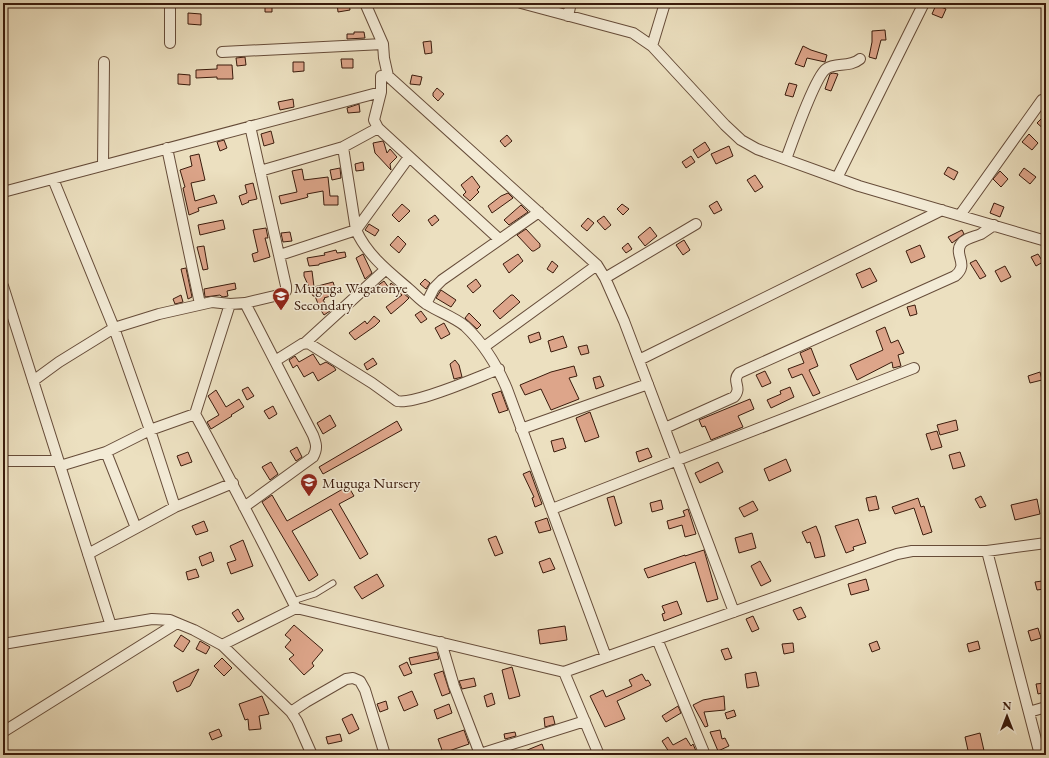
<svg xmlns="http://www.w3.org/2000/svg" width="1049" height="758" font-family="'EB Garamond',serif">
	<rect width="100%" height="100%" fill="#ece0c0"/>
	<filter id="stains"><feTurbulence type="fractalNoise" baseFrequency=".005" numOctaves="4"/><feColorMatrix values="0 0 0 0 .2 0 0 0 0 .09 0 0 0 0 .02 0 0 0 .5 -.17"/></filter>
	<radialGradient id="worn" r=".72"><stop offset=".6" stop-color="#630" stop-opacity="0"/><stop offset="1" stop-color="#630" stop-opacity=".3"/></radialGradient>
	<path fill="#dda58a" stroke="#3a1b0c" d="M265 3H272V12H265Z
		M337 3H349L350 10 338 12Z
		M936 5 946 9 942 18 932 14Z
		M188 13 201 14V25L188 24Z
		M885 30 886 40H881L876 59 869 57 872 42V31Z
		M354 32H364L365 38 347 39V34H354Z
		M431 41 432 53 425 54 423 42Z
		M803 46 811 50 827 55 825 62 807 58 804 67 795 64Z
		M245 57 246 65 237 66 236 58Z
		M341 59H353V68H342Z
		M293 62H304V71L293 72Z
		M217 65H232L233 79H217V77L196 78V70L217 69Z
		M833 73 838 74 831 91 825 89 830 74Z
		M178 74 190 75V85L178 84Z
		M412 75 422 77 420 85 410 84Z
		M789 83 797 85 793 97 785 95Z
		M437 88 444 94 438 101 433 96V93Z
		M293 99 294 107 280 110 278 102Z
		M359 104 360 112 348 113 347 108Z
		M1046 114V131L1037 123Z
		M271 131 274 143 264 146 261 134Z
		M1029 134 1038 143 1032 150 1022 142Z
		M507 135 512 141 505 147 500 141Z
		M224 140 227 148 220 151 217 142Z
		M383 141 384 143 387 153 390 149 397 157 390 164 391 170 375 153 373 143Z
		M705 142 710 150 698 158 693 150Z
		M729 146 733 156 716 164 711 154Z
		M199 154 205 180 191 183 195 201 214 195 217 203 198 208 199 211 189 215 183 188 185 187 180 170 192 166 190 156Z
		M691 156 695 162 686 168 682 162Z
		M363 162 364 170 356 171 355 164Z
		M948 167 958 172 954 180 944 174Z
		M340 168 341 178 332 180 330 170Z
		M1024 168 1036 177 1030 184 1019 175Z
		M302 169 304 180 328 177 330 196H338V205H324L323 191 307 194 308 197 305 198 281 204 279 196 297 192 292 171Z
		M1000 171 1008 179 1001 187 993 179Z
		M755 175 763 187 755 192 747 180Z
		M472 176 480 187 477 190 479 192 470 201 463 195 466 192 461 185Z
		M253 183 257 199 248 201 249 202 242 205 239 196 247 193 245 185Z
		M508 193 513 198 492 213 488 206 501 196Z
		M717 201 722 210 714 214 709 206Z
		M994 203 1004 207 1000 217 990 213Z
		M402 204 410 211 399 222 392 215Z
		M622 204 629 209 623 215 617 209Z
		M521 205 528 212 509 225 504 220Z
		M435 215 439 220 432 226 428 220Z
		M604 216 611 225 605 230 597 221Z
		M588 218 594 223 587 231 581 226Z
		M223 220 225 229 200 235 198 225Z
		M369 224 379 230 375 236 365 230Z
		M650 227 657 236 645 246 638 237Z
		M266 228 268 238H265L270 257 254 262 252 254 258 252 253 230Z
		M526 229 540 244V247L534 251H532L517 235Z
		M962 230 964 234 952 243 948 237Z
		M290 232 292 241 283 242 281 233Z
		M398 236 406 244 399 253 390 245Z
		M684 240 690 250 683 255 676 245Z
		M628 243 632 249 626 253 622 248Z
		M920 245 925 257 911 263 906 251Z
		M204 246 208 269 203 270 197 247Z
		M336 250 337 253 345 252 346 257 319 264V265L309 266 307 258 325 255 324 253Z
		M363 254 372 273 365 279 356 258Z
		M518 254 523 261 509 273 503 264Z
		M1038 254 1043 262 1036 266 1031 257Z
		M976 260 986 276 980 279 970 263Z
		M552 261 558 266 553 273 547 269Z
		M1005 266 1011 277 1001 282 995 271Z
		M186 268 192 297 188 299 181 269Z
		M870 268 877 281 862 288 856 274Z
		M312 271 314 287 333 282 337 294 324 298 325 299 323 300 330 311 324 315 320 309 315 296H313L304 276V272Z
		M425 279 430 283 426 289 420 284Z
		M476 279 481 286 473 293 467 286Z
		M384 281 389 288 382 292 377 286Z
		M235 283 236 289 227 291 228 296 223 297 221 296 220 295 205 297 204 289Z
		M391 283 409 298 404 303 391 314 386 307 402 295 390 285Z
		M441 290 456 300 451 307 436 298Z
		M181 295 183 302 175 304 173 299Z
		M511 295H513L520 302 500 319 493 311Z
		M915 305 917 314 910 316 907 307Z
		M421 311 427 319 421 323 415 315Z
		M469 313 481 325 477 329 465 318Z
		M374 316 380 321 375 326 355 340 349 333 365 321 367 324Z
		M444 323 450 334 441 339 435 328Z
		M885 327 891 343 898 340 904 353 898 355 901 366 893 368 892 362 857 380 850 365 883 350 876 331Z
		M539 332 541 339 530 343 528 336Z
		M563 336 567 347 551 352 548 341Z
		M587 345 589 353 581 355 578 347Z
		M811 348 818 366 809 370 820 393 813 396 802 374 792 378 788 369 804 363 800 353Z
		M313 354 320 365 326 362 334 367 336 370 318 381 313 372 304 377 297 365 293 368 289 360 295 356 299 362Z
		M373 358 377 364 367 370 364 364Z
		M455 360 459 365 462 377 454 379 450 364Z
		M574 366 577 376 569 378 579 399 551 410 541 389 525 395 520 385 551 372Z
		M765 371 771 383 762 387 756 375Z
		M1040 372 1042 380 1030 383 1028 376Z
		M600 376 604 386 596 389 593 378Z
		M248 387 254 396 247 400 242 390Z
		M790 387 794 397 771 408 767 400 781 394 780 391Z
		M216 390 226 407 239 399 244 407 231 415 232 416 211 429 207 422 219 415 208 396Z
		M501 391 508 410 499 413 492 394Z
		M750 399 754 409 738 416 743 427 711 440 705 426 702 427 699 420Z
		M273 406 277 414 269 419 264 411Z
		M590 412 599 437 585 442 576 418Z
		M330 415 336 426 323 434 317 423Z
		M956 420 958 430 940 435 937 425Z
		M397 421 402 430 323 474 319 467Z
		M937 431 942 447 931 450 926 434Z
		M563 438 566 448 554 452 551 441Z
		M297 447 302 457 296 461 290 451Z
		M648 448 652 457 639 462 636 452Z
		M188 452 192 462 181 466 177 456Z
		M960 452 965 466 953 469 949 455Z
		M786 459 791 471 769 481 764 469Z
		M271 462 278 474 270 480 262 467Z
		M718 462 723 472 700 483 695 473Z
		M530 471 542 504 535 507 532 498 534 497 523 474Z
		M348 486 354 496 339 504 368 554 360 559 331 509 292 531 318 575 309 581 262 502 272 495 287 521Z
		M614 496 622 523 615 526 607 498Z
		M876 496 879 509 869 511 866 498Z
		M981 496 986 506 980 508 975 499Z
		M918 498 921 507 924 506 932 532 923 535 914 508 895 514 892 507Z
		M1037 499 1040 514 1015 520 1011 505Z
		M661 500 663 509 652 512 650 503Z
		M753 501 758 510 744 517 739 508Z
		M688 509 696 534 685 537 682 525 669 529 667 521 685 516 683 511Z
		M547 518 551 530 539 533 535 522Z
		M858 519 866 543 853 547 854 550 846 553 835 526Z
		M204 521 208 531 196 535 192 526Z
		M816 526 820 536 825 556 815 558 810 542 807 543 802 532Z
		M752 533 756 548 739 553 735 538Z
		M496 536 503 553 495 556 488 539Z
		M243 540 253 566 231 574 227 563 236 560 230 546Z
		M704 550 718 599 707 602 695 562 648 578 644 569 685 555V556Z
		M211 552 214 561 202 566 199 557Z
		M550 558 555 569 543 573 539 562Z
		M760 561 771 581 761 586 751 566Z
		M196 569 199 577 188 580 186 572Z
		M377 574 384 586 362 599 354 587Z
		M866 579 869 590 851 595 848 584Z
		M1042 581 1044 589 1037 590 1035 582Z
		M677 601 682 614 664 621 662 614 665 613 662 606Z
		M801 607 806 617 798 620 793 610Z
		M238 609 244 619 238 622 232 613Z
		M753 616 759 629 752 632 746 619Z
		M294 625 323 650 312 663 314 666 304 675 289 659 294 655 285 647 291 640 285 635Z
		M565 626 567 640 540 644 538 630Z
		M1038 628 1041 638 1031 641 1028 631Z
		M181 635 190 641 183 652 174 646Z
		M200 641 210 647 206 654 196 649Z
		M877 641 880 649 872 652 869 644Z
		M978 641 980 649 969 652 967 644Z
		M793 643 794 652 784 654 782 644Z
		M728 648 732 658 725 660 721 650Z
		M437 652 439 659 411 665 409 658Z
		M222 658 232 668 224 676 214 666Z
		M407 662 412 673 404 676 399 666Z
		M512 667 520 696 509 699 502 670Z
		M199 669 190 686 177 692 173 682Z
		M443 671 450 693 442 696 434 674Z
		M756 672 759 686 747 688 745 674Z
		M642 674 646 681 648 680 651 685 617 701 625 719 605 727 590 696 603 690 606 697 632 686 629 680Z
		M474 678 476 686 462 689 459 681Z
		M1045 683 1046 692 1038 694 1036 684Z
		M412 691 418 705 404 711 398 697Z
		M492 693 495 704 487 707 484 696Z
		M262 696 269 714 259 716 261 729 249 730 248 719 245 720 239 704Z
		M724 696 725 710 704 712 708 726 705 727 693 705 703 700Z
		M386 701 388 709 380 712 377 704Z
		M449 704 452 713 437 719 434 710Z
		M678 706 681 713 666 722 662 716Z
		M734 710 736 716 727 719 725 713Z
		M352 714 359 729 349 734 342 719Z
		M553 716 555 724 545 727 544 718Z
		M219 729 222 736 212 740 209 733Z
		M464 730 469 744 443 753 438 739Z
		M720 730 722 739 725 738 729 746 718 751 710 732Z
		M515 732 516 736 505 739 504 734Z
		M980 733 985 755H969L965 737Z
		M340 734 342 741 328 744 326 737Z
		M668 737 673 745 686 738 691 746 693 744 696 751 690 755H671L662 741Z
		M542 744 546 755H515Z"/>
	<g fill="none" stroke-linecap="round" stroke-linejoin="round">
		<defs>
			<path id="lane" d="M293 601 315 594 333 583"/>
			<path id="street" d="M365 3 383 44 384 58 388 76 597 265 605 278 624 321 734 612
				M521 3 633 33 652 46 725 125 741 140 757 149 859 186 1046 241
				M568 16 571 3
				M170 43V3
				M652 46 665 3
				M222 52 383 44
				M388 76H381V92L374 120 378 128 499 239
				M343 147 356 230C367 255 389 272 409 289 415 294 421 301 428 305 439 312 454 317 465 326 484 344 497 365 507 389L606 657
				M167 148 200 304
				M786 159C792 143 815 77 826 69 836 62 849 68 860 59
				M103 165 104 62
				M260 171 343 147 378 128
				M837 178 924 3
				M53 179 114 328 150 430 175 507
				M3 192 381 92
				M960 215 1042 100
				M280 255 356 230 409 157
				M605 278 696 224
				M3 286 111 626
				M230 304 195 414C230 478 263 543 296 608
				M426 304 434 288 442 280 539 212
				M305 343 386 269
				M484 347 597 265
				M639 360 942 210
				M275 361 302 344 308 343 372 383 397 401C415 405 478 377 499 369
				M33 381 59 362 114 328 159 314 212 302 230 304 245 303 283 294 286 291V286L250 126
				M665 428 734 397C743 387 731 382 739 373L955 276C970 264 953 255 961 244 965 238 974 237 981 234 985 231 990 228 994 225
				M521 429 648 384
				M106 452 136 528
				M3 461H58
				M60 466 106 452 150 430 195 414
				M244 507 313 457C318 448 316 443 313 435L245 303
				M552 509 914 368
				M987 551 1040 755
				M88 554 175 507 233 483
				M657 639 705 755
				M441 642 454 686 480 754
				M3 644 152 619 170 620 177 623 194 630 222 645 291 712 297 721 312 755
				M222 645 296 608 564 672 897 554 912 551H987L1046 543
				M564 672 599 755
				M291 712 306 702 346 679 353 678 360 681 365 690 385 755
				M1029 712 1046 707
				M3 732 177 623
				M477 755 585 721"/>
		</defs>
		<use href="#lane" stroke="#664c39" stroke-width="7"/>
		<use href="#street" stroke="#664c39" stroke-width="12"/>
		<use href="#lane" stroke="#f3ebd6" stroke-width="5"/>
		<use href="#street" stroke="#f3ebd6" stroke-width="10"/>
	</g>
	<defs>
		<symbol id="school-pin" viewBox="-11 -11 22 30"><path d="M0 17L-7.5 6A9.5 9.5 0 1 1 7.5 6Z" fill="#8f2418" stroke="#f3ebd6"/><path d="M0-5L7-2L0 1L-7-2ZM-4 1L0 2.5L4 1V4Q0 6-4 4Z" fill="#fff"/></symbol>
	</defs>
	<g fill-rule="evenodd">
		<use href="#school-pin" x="271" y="286" width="20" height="27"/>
		<use href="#school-pin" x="299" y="472" width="20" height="27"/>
	</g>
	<g text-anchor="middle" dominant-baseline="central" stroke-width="3" stroke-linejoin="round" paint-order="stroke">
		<g font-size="15" fill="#3a1b0c" stroke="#f3ebd6" text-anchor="start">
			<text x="294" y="287">Muguga Wagatonye<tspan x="294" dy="17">Secondary</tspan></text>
			<text x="322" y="482">Muguga Nursery</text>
		</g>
	</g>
	<rect width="1049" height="758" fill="none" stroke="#ece0c0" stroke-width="16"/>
	<rect x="4" y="4" width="1041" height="750" fill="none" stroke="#3a1b0c" stroke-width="2"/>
	<rect x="8" y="8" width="1033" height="742" fill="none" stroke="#3a1b0c"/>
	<g transform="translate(1007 716)" stroke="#f3ebd6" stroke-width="3" paint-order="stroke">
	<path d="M0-3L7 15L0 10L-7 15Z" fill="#3a1b0c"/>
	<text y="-6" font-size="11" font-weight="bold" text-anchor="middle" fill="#3a1b0c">N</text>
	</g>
	<rect width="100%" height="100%" filter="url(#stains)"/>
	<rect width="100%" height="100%" fill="url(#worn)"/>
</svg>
